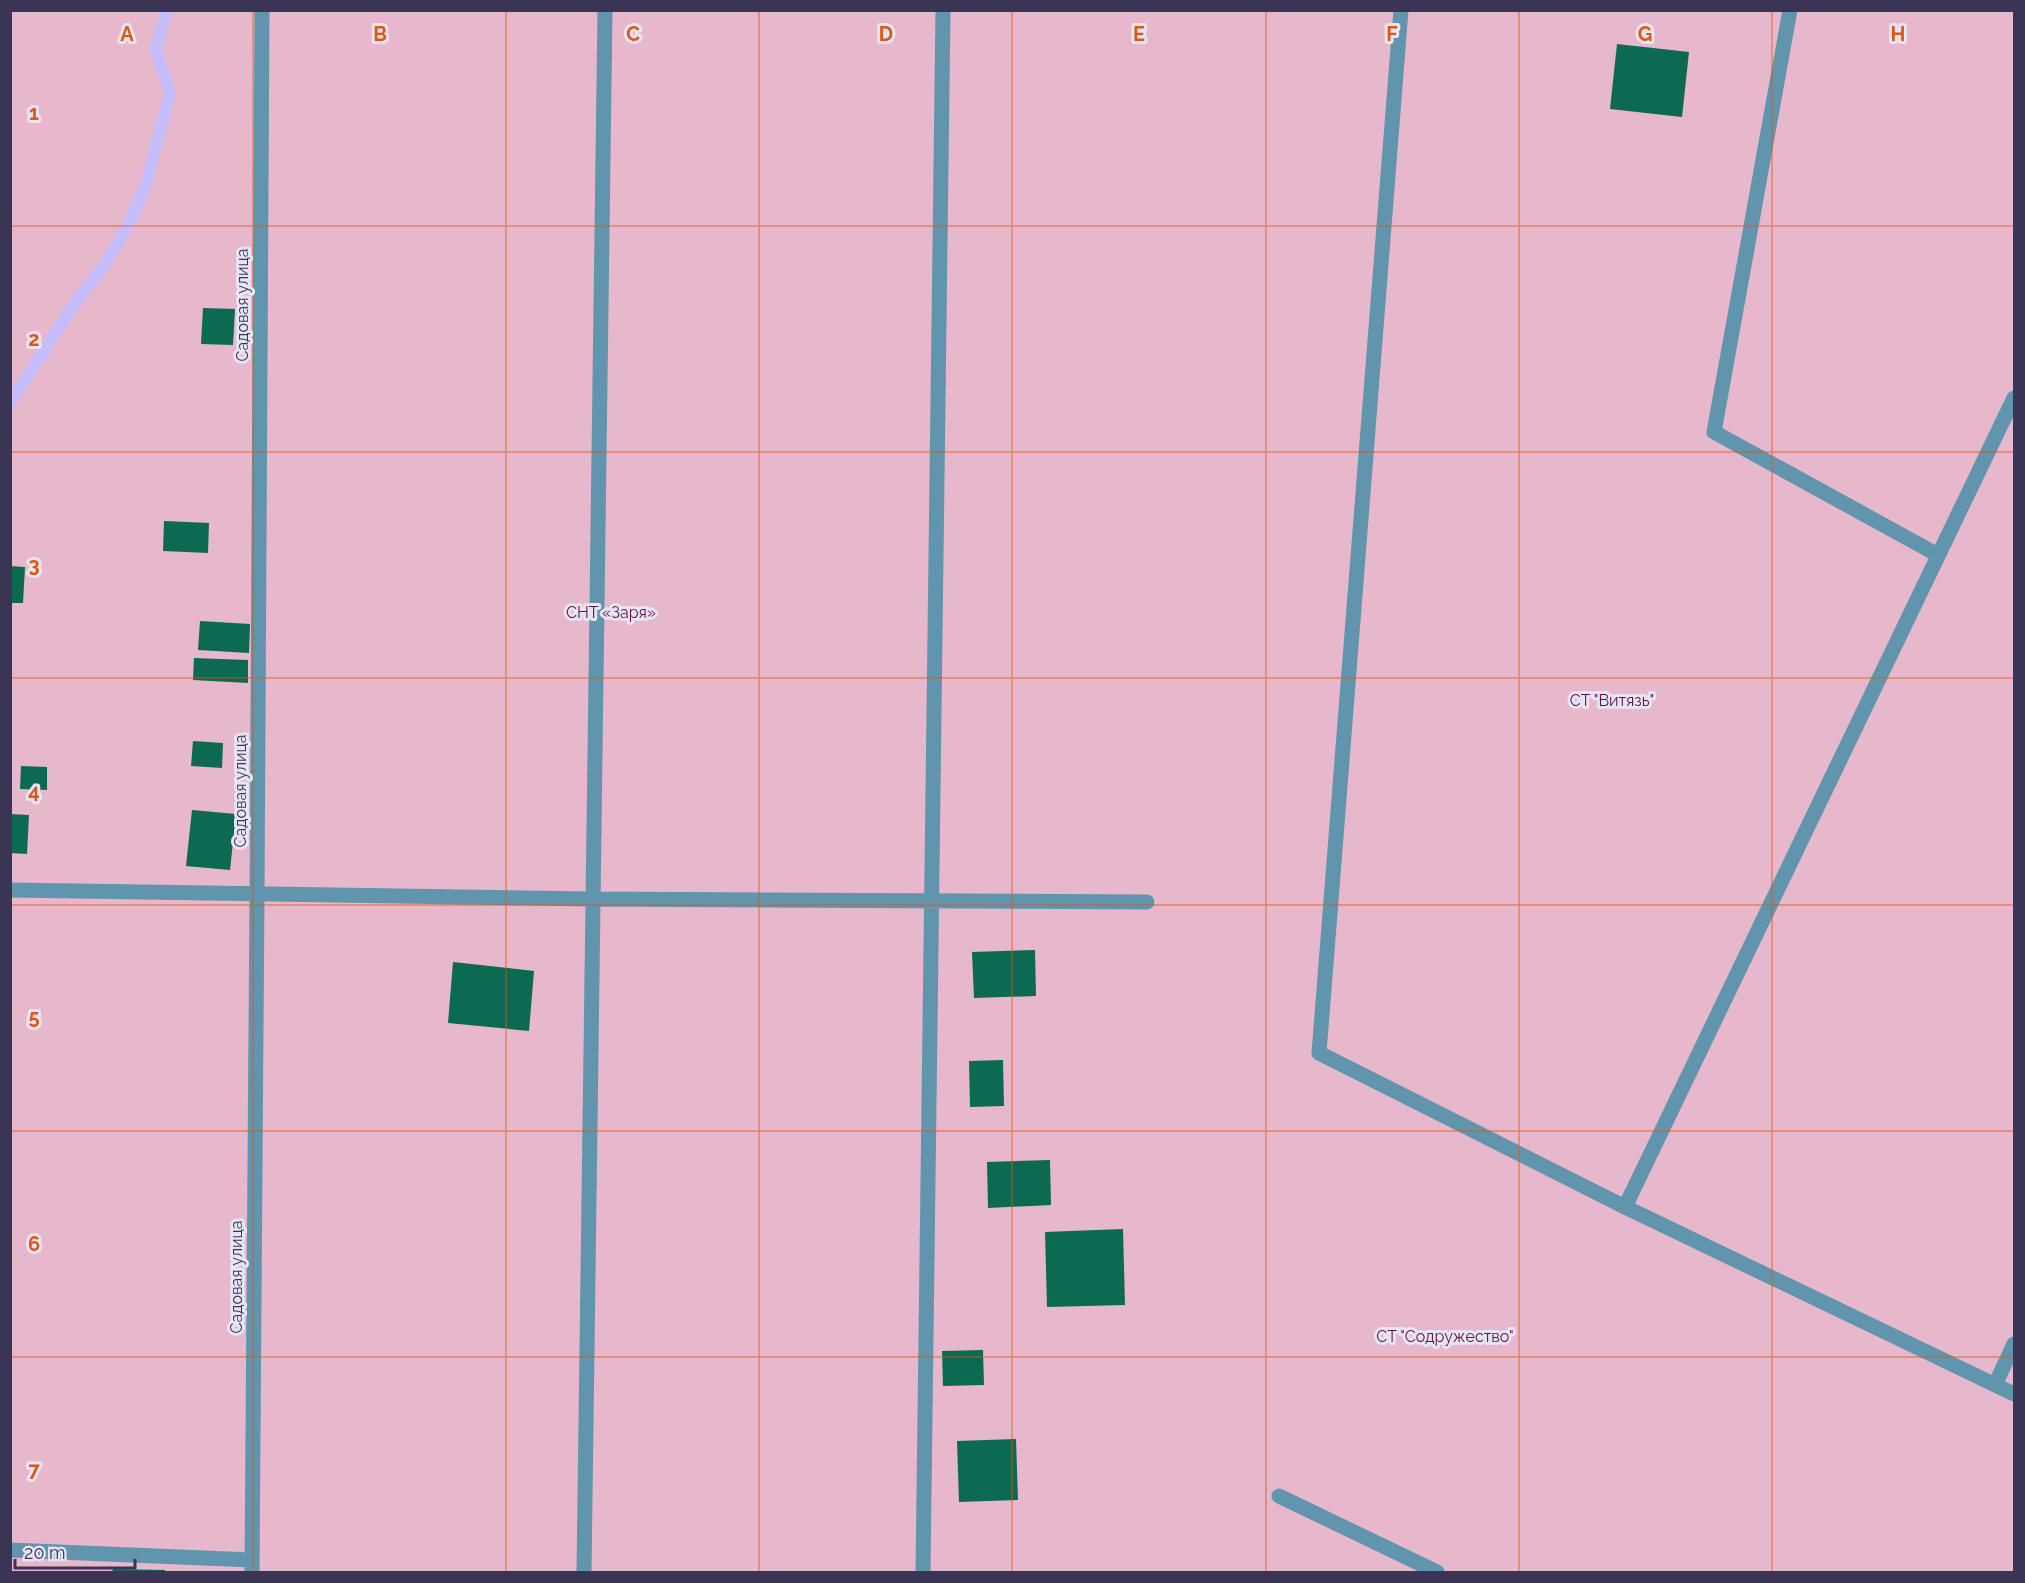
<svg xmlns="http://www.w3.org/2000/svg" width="2025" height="1583" font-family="Raleway,sans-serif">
	<rect width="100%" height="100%" fill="#e7e5f5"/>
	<path fill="#e7b7cc" d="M11 11H2014V1572H11Z"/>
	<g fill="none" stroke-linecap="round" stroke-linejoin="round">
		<path stroke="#c5bdfc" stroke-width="12" d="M10 403 75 303 104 266 128 226 146 185 170 93 156 50 167 10"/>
	</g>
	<path fill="#0c6952" d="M1617 44 1689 52 1682 117 1610 109Z
		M203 308 235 309 233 345 201 344Z
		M164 521 209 523 208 553 163 551Z
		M10 566 25 567 23 603H10Z
		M200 621 250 624 249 653 198 650Z
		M194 658 248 660V683L193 680Z
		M193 741 223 743 222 768 191 766Z
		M21 766 47 767V790L20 789Z
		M192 810 236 814 230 870 186 866Z
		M10 814 29 815 27 854 10 853Z
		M1035 950 1036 996 974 998 972 952Z
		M453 962 534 971 529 1031 448 1023Z
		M1003 1060 1004 1106 970 1107 969 1061Z
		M1050 1160 1051 1205 988 1208 987 1162Z
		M1123 1229 1125 1305 1047 1307 1045 1232Z
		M983 1350 984 1385 943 1386 942 1351Z
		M1016 1439 1018 1500 959 1502 957 1441Z
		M113 1569 165 1570V1572H112Z"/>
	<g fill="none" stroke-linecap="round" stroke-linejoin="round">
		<path stroke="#6195ae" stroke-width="15" d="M1401 10 1319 1053 1625 1207 2014 1394
			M1790 10 1714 432 1938 555
			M10 890 592 899 1147 902
			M1625 1207 2014 398
			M1995 1385 2014 1344
			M1279 1496 1437 1572
			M10 1550 252 1560
			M252 1572 257 895 262 10
			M584 1572 605 10
			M923 1572 943 10"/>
	</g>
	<path fill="none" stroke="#df5710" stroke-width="1.5" stroke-opacity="0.55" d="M253 10V1572M506 10V1572M759 10V1572M1012 10V1572M1266 10V1572M1519 10V1572M1772 10V1572M10 226H2014M10 452H2014M10 678H2014M10 905H2014M10 1131H2014M10 1357H2014"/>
	<g text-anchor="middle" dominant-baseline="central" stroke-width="6" stroke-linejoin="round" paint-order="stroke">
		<g font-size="16" fill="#3a3554" stroke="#e7e5f5">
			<text transform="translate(242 305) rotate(-90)">Садовая улица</text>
			<text transform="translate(240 791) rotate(-90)">Садовая улица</text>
			<text transform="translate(236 1277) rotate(-90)">Садовая улица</text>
		</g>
		<g font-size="16" fill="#611440" stroke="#e7e5f5">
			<text x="611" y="612">СНТ «Заря»</text>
			<text x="1612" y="700">СТ "Витязь"</text>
			<text x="1445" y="1336">СТ "Содружество"</text>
		</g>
	</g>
	<g font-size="20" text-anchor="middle" font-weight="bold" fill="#df5710" stroke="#e7e5f5" stroke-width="6" stroke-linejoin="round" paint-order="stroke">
		<text x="127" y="41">A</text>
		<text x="380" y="41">B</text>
		<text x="633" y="41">C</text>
		<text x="886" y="41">D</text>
		<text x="1139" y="41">E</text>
		<text x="1392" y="41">F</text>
		<text x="1645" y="41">G</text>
		<text x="1898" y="41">H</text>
		<text x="34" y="120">1</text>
		<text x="34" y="346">2</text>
		<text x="34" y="572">3</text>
		<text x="34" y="798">4</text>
		<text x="34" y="1024">5</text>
		<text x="34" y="1251">6</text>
		<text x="34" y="1477">7</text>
	</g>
	<rect width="2025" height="1583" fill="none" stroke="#3a3554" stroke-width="24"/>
	<path d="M15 1559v9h120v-9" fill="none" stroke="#3a3554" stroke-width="3"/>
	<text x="24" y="1559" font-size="18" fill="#3a3554" stroke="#e7e5f5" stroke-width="4.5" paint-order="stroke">20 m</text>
</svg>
